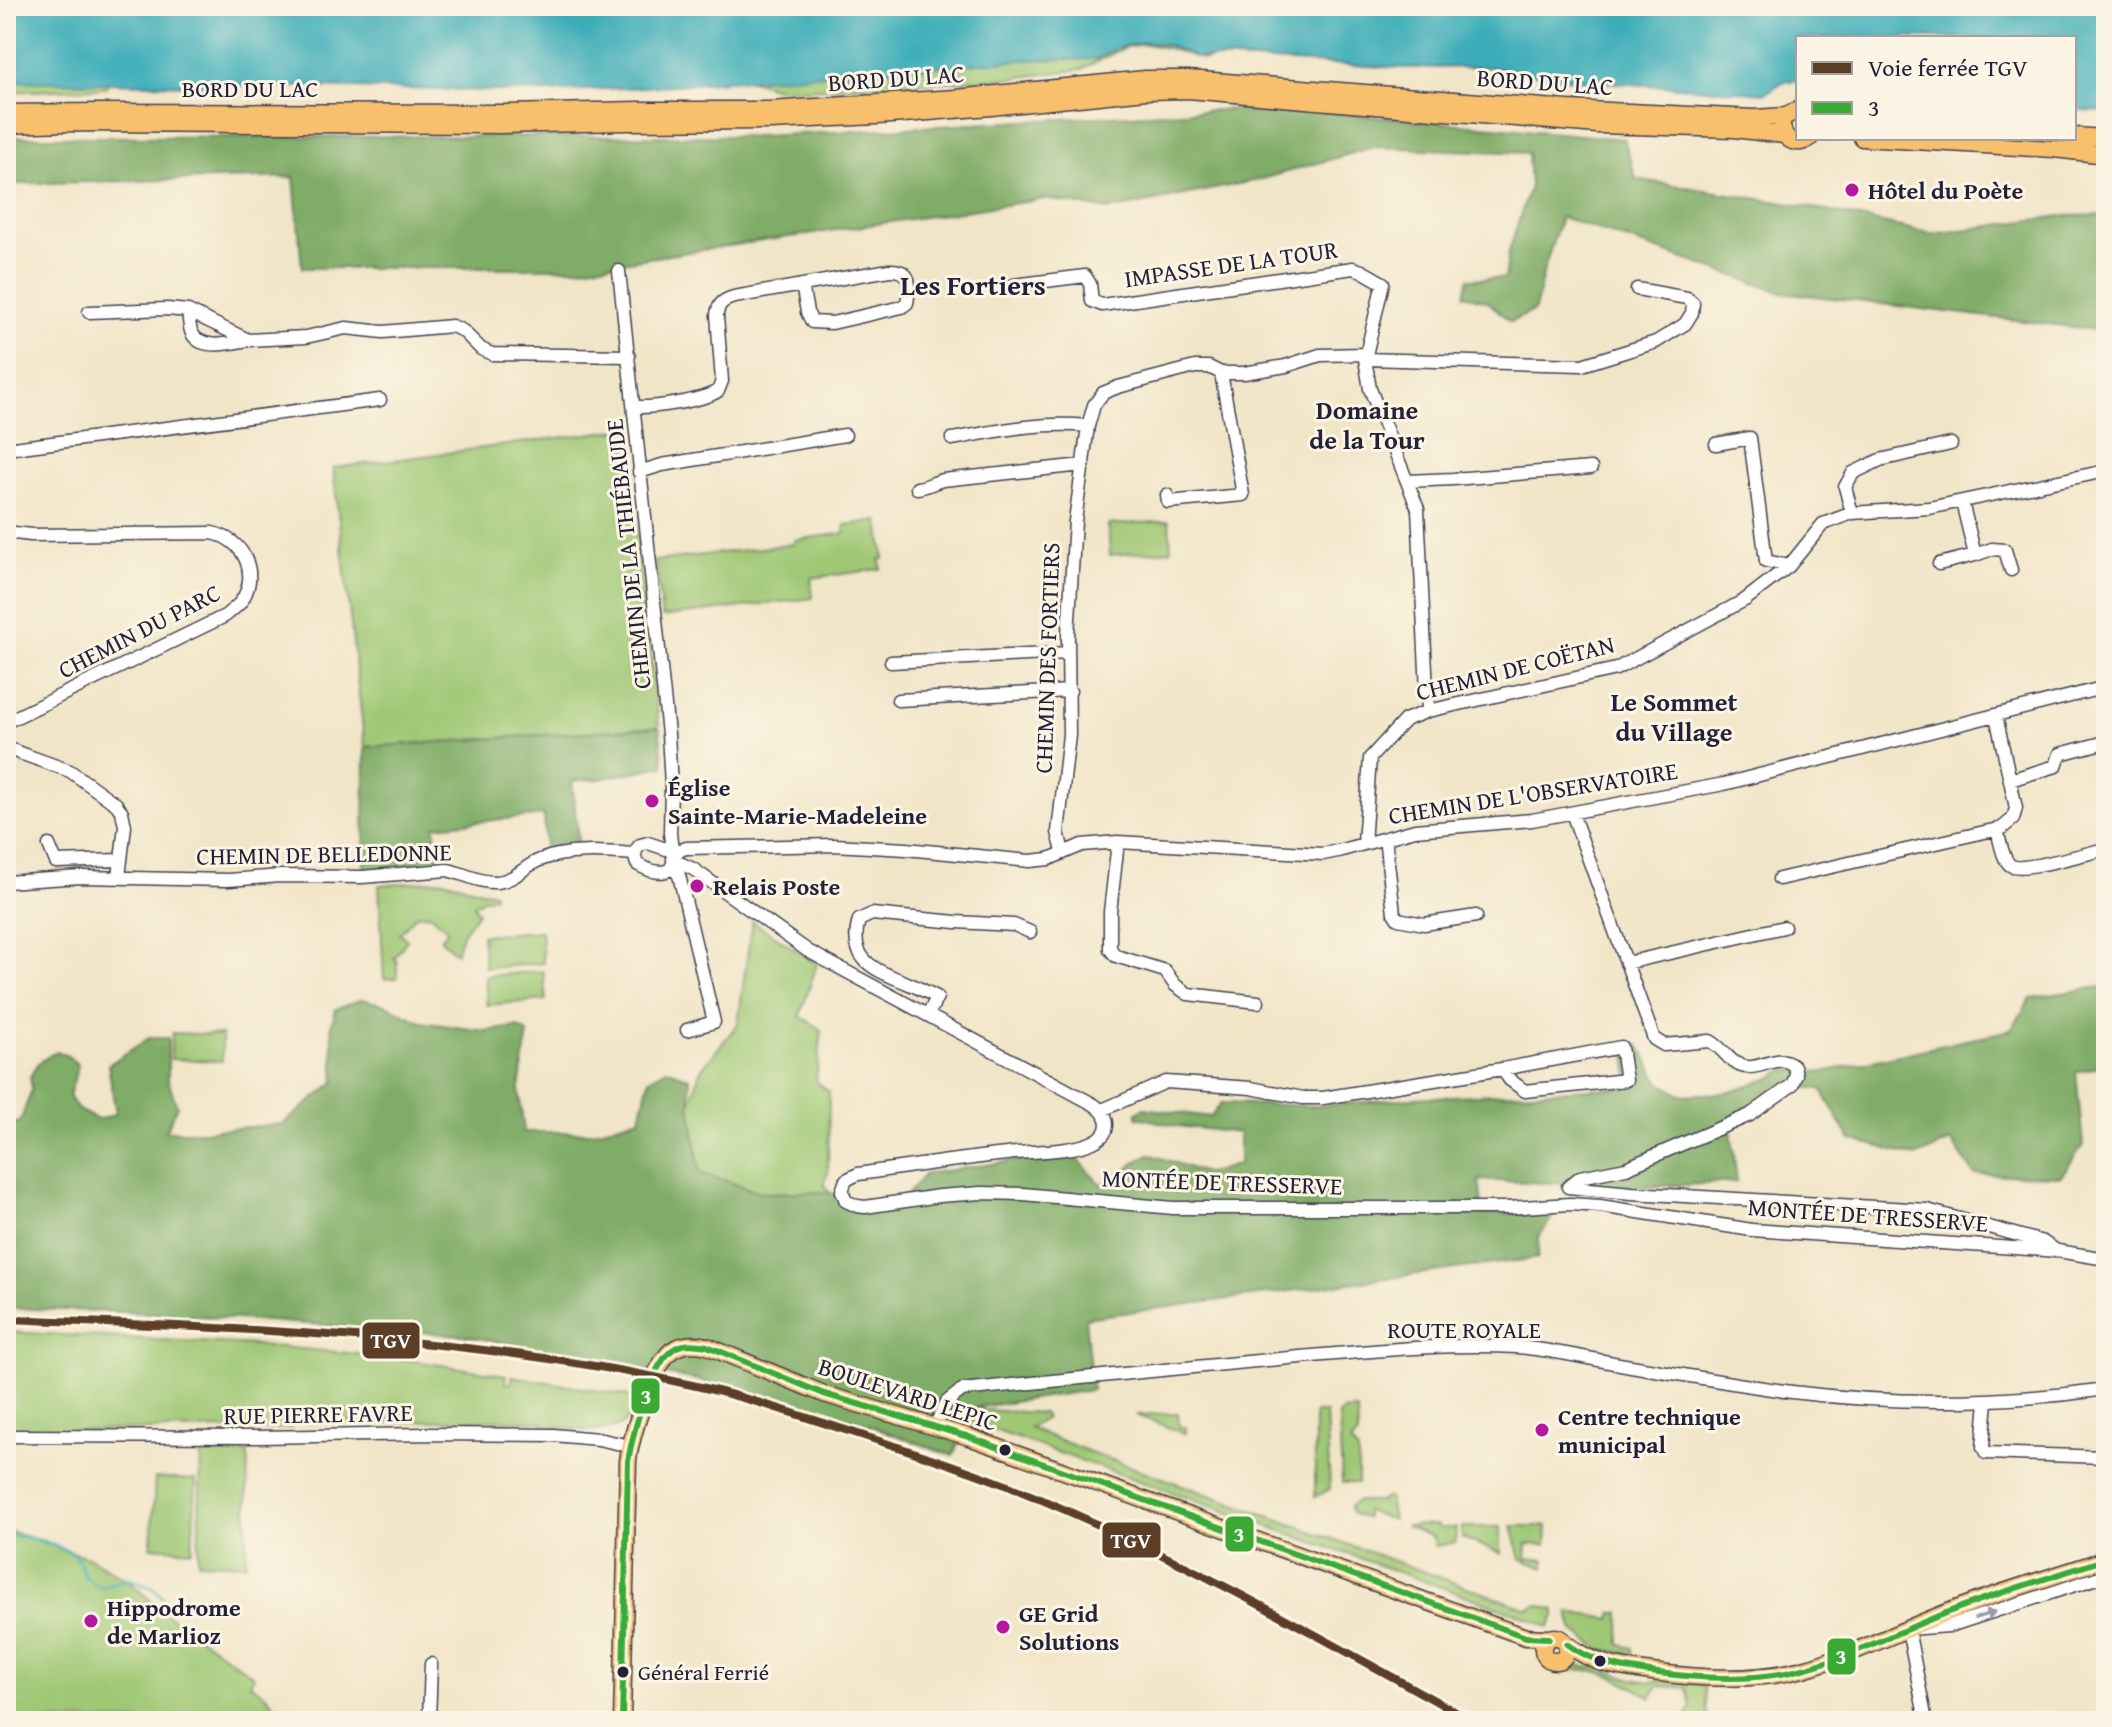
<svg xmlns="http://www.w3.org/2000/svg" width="2112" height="1727" font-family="'Gentium Book Plus',serif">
	<rect width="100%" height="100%" fill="#fcf5e5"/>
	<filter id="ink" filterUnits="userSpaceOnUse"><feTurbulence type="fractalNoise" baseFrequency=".0125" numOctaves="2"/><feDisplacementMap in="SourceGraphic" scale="16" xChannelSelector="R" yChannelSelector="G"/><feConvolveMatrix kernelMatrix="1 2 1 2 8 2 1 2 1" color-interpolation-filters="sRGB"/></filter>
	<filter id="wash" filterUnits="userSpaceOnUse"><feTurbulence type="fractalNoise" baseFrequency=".006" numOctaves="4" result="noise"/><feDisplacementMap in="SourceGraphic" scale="32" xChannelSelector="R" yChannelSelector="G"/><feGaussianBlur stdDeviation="1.8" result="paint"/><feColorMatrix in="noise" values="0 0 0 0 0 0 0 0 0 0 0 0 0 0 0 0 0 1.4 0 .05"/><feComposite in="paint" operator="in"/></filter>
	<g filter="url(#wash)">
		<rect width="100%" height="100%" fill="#f1e5c7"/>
		<path fill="#9fc874" stroke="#607558" stroke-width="2" d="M6 6 111 69 106 88 6 92Z
			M907 6 1236 53 1205 60 1167 48 1145 44 1126 47 1082 69 1014 78 805 89 777 88 734 75Z
			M625 429 659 727 365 747 333 468Z
			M879 521 884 559H880L881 569 811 578 813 598 662 617 655 561 794 544V540L845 533V525Z
			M1169 521 1171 550 1110 555 1108 525Z
			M444 880 482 891 494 892V896L483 899 474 905 478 913 463 932 456 953 440 939 448 930 430 914 416 915 400 933 407 940 394 958 397 962V978L384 979 379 885Z
			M752 921 817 964 800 1016 822 1030 816 1081 829 1092 828 1173 824 1185 830 1192 763 1193 700 1173 690 1105 700 1071 738 1024Z
			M541 931 543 963 485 968 482 935Z
			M543 971 546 1000 487 1005 485 976Z
			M172 1033 222 1035V1061L171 1059Z
			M6 1332 256 1345 382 1356 506 1375V1383H512V1376L636 1397C634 1405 631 1414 626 1421 613 1437 564 1428 544 1426L543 1422 492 1420 292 1423 291 1429 6 1431Z
			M966 1403 984 1410 1043 1413 1046 1418 1029 1428 1090 1452 1528 1609 1538 1605 1555 1610V1616L1549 1627 1518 1614 954 1416Z
			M1357 1410 1358 1435 1350 1443 1358 1451V1483H1342L1339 1415 1343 1411Z
			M1178 1413 1179 1427H1186V1434L1136 1415Z
			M1315 1413H1326L1330 1489 1315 1497Z
			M201 1451 248 1453 246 1564 198 1562Z
			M155 1478 196 1480 192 1550 151 1547Z
			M1383 1498H1389L1393 1520 1366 1511V1518C1359 1516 1349 1515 1350 1506L1358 1501H1382Z
			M1437 1525 1439 1528H1456L1455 1543 1435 1546 1433 1537 1405 1526Z
			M1512 1526H1547L1546 1545 1527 1544 1526 1558 1545 1560V1568L1521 1559Z
			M1501 1527V1553L1462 1538V1527Z
			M6 1530 90 1558 130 1582 164 1613 254 1676 250 1684 267 1696 287 1721H6Z
			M1569 1612 1611 1619 1613 1612H1620V1645L1633 1648V1654L1599 1649 1573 1630Z
			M1569 1665 1598 1667 1632 1679 1650 1682 1660 1680 1704 1685 1708 1721H1684L1691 1706 1687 1688 1658 1686 1651 1698C1626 1682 1599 1665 1568 1671L1565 1667Z"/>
		<path fill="#7fac66" stroke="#506750" stroke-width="2" d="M1271 107 1624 139 1636 179 1809 207 1933 234 2061 216 2106 215V331L1781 292 1561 217 1544 269 1535 310 1511 322 1487 301 1464 295 1468 279 1505 278 1509 251 1530 186 1528 153 1374 147 1258 180 1110 210 1045 199 581 268H302L294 177 6 184V137L763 136Z
			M659 727 664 766 600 779 572 781 579 849 545 852 544 815 435 826 438 863 364 869 365 747Z
			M2106 986V1065L2076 1072 2083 1145 2061 1176 1974 1174 1951 1141 1916 1157 1850 1139 1821 1089 1801 1087 1731 1128 1737 1182 1645 1187 1479 1180 1483 1214 1555 1213 1539 1237 1538 1258 1085 1318 1092 1390 973 1408 953 1456 849 1418 697 1380 462 1335 154 1313 6 1308V1126L20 1122 32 1089 30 1077 37 1064 57 1051 68 1056 78 1065 69 1096 78 1110 98 1120 116 1114 108 1065 149 1038H168V1080L177 1106 166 1131H204L283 1124 335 1082 331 1026 336 1009 362 999 386 1005 421 1022 485 1031 517 1027 528 1033 519 1090 524 1132H593L640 1118 649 1079 667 1069 690 1078V1105L700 1173 763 1193 830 1192 841 1199 849 1211H878L906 1196 925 1174 1072 1152 1101 1185 1149 1154 1208 1174 1239 1164V1133L1177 1126 1137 1117V1112L1144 1108 1211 1117 1221 1103 1316 1106 1413 1098 1630 1087 1625 1046 1639 1045 1660 1083 1681 1095 1724 1093 1771 1078 1785 1069 1823 1072 2011 1030 2031 998Z"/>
		<path fill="#3dadb9" stroke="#30687a" stroke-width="2" d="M6 6H2106V111L2074 110V38H1798V80L1783 82 1766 93 1573 80 1492 67 1404 68 1195 57 1168 45 1144 42 1117 48 1096 59 1022 60 646 87 545 92 6 81Z"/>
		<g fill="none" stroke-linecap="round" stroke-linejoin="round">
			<path stroke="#3dadb9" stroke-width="3" d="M6 1534 44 1541 75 1555 80 1563 84 1575 95 1585 101 1587 127 1579 152 1587 163 1598"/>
		</g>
	</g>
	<g filter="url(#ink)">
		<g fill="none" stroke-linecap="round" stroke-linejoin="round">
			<defs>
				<path id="minor" d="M619 271 668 734 671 785 670 833 672 851
					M1014 285 1085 276 1090 284 1092 301 1102 305 1353 268 1362 271 1383 283 1365 359 1370 389 1418 509 1428 711
					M188 311C189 317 189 325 191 331 199 352 231 343 248 340
					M89 312 167 309 188 311 248 340 306 337 346 328 383 332 452 326 463 331 481 349 492 354 629 356
					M1365 359 1582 365 1656 342 1685 324 1692 313 1693 303 1687 298 1637 289
					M635 407C655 408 701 401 718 391L722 381 717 315C718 303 724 300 734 297L889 270C913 269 910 286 907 303L902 307 832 323 812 322 807 312 802 285
					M952 439C996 431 1043 421 1088 426
					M1716 444 1750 438 1766 561 1789 566
					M6 449 380 400
					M639 472 662 465 845 435
					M1407 481 1453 479 1591 468
					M917 488C927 487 934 482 943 480L1083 465
					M1167 495 1168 502 1243 495 1221 373
					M1852 513 1845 487 1853 473 1880 460 1951 444
					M6 532 31 535 212 533C244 539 261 575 240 603 236 607 230 612 225 616L6 722
					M1975 555 1992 549 2005 550 2011 570
					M1939 564 1975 555 1962 502
					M891 662 1068 653
					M898 700 1070 691
					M6 748 70 771 116 804 122 812 125 826 119 877
					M2010 780 2056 766 2060 754 2102 743
					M1997 830C2000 840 2002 858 2010 865 2020 873 2087 853 2102 850
					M1385 838 1394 913 1398 919 1424 924 1476 916
					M1118 842 1110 912V949L1116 956 1165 971 1175 985 1188 994 1258 1002
					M648 843 672 851C679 880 652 873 637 864 634 857 634 851 640 845Z
					M1364 844 1370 758 1405 720 1428 711 1616 669 1745 600 1789 566 1823 524 1852 513 1929 508 2106 471
					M49 845 56 862 121 860
					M1063 852 1058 832 1069 735 1068 635 1075 521 1088 426 1094 405 1103 393 1118 387 1195 367H1209L1221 373H1244L1286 366 1320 355 1366 354
					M673 853 686 848 834 845 906 849 1030 861 1049 859 1082 845 1118 842 1323 854 1338 851 1415 830 1532 820 1724 784 2106 687
					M673 860 693 869 808 951 1093 1104C1109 1114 1114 1132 1093 1142 1072 1152 1031 1151 1007 1154 957 1159 908 1167 858 1174L846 1180 842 1191 846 1201 857 1206 865 1207 939 1196 981 1193 1023 1194 1173 1208H1507L1570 1204 1600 1206 1752 1230 2058 1251 2106 1259
					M672 867 679 875 714 1022 687 1030
					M1779 879 2002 828 2013 819 2016 808 1996 716
					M6 882 81 877 228 880 280 876 362 877 447 870C464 873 479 883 496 882 515 881 524 866 540 860 567 849 606 852 635 854
					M1626 963 1784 927
					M928 1015 937 997C927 992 917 987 907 983 876 970 847 961 859 920L872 914 956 922 1014 925 1030 932
					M1102 1110 1166 1082 1251 1088 1303 1098H1323L1502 1069 1621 1047 1626 1080 1525 1091 1510 1080 1502 1069
					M1568 1187 1580 1177 1626 1168 1750 1115 1792 1085 1796 1075 1794 1066C1780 1052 1763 1069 1746 1067 1730 1065 1723 1047 1710 1041L1664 1045 1654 1039 1572 813
					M1568 1187 1632 1193 1927 1210 2043 1242 2054 1249
					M1987 1401 1983 1447 1986 1453 2106 1457
					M935 1426 947 1402 962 1390C1075 1379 1187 1367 1300 1357 1372 1351 1445 1343 1517 1347 1556 1350 1593 1360 1631 1366 1684 1375 1738 1385 1792 1392 1896 1405 2002 1404 2106 1389
					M6 1436 260 1437 426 1434 553 1435 598 1439 630 1446
					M429 1721 431 1664
					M1926 1721 1908 1629 1949 1626 2106 1575"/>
				<path id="major" d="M6 113 99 112 506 113 638 110H769L956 98 1145 79H1188L1568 109 1754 118 1786 116 1798 110
					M1782 124C1783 141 1797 147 1810 138
					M6 125 68 123 501 125 627 122 770 121 878 116 991 107 1146 91 1188 90 1597 125 1734 129 1784 135
					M2074 136 2106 138
					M1862 138 2054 149 2106 155
					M1543 1649a12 12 0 1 1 24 0a12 12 0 1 1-24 0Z
					M1567 1644C1592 1664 1621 1668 1652 1672 1701 1679 1755 1682 1803 1669 1856 1654 1905 1628 1956 1609 2005 1590 2056 1576 2106 1559
					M622 1721 628 1461C631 1436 652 1368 671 1351 682 1343 694 1343 707 1346L824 1394 969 1437 1526 1637 1549 1638"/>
			</defs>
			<use href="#minor" stroke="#413f50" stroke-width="15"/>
			<use href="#major" stroke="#413f50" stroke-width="19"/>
			<use href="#minor" stroke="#fff" stroke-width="12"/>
			<use href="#major" stroke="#f8bf6c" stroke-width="16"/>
			<defs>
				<path id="bus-1" d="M1567 1644C1595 1664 1625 1669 1658 1673 1700 1678 1744 1681 1786 1673 1845 1661 1900 1630 1956 1609 2005 1590 2056 1576 2106 1559
					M622 1721 628 1461C633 1433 649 1370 671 1351 681 1342 695 1344 707 1346L824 1394 969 1437 1526 1637 1549 1638"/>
			</defs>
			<use href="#bus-1" stroke="#fcf5e5" stroke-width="12"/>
			<use href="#bus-1" stroke="#3aaa35" stroke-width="6"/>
			<defs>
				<path id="rail-1" d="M6 1319C236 1328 467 1335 692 1385 747 1397 801 1416 855 1433 912 1452 969 1469 1023 1492 1179 1556 1325 1640 1472 1721"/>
			</defs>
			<use href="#rail-1" stroke="#fcf5e5" stroke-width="14"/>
			<use href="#rail-1" stroke="#5c3e26" stroke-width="8"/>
		</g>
		<defs><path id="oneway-solid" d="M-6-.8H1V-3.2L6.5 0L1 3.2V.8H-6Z" transform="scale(2)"/></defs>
		<use fill="#9c9ca7" href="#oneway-solid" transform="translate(1985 1615) rotate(-18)"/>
	</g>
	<g fill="#b5179e" stroke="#fcf5e5" stroke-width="3">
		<circle cx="1852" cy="190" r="8"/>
		<circle cx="652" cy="801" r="8"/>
		<circle cx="697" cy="886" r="8"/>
		<circle cx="1542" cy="1430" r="8"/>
		<circle cx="91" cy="1621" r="8"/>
		<circle cx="1003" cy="1627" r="8"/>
	</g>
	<g fill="#22223b" stroke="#fcf5e5" stroke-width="3">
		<circle cx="1005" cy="1450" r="7"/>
		<circle cx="1600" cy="1661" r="7"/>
		<circle cx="623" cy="1672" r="7"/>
	</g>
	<g text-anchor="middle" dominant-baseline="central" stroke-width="6" stroke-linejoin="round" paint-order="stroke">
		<g font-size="22" fill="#22223b" stroke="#fcf5e5" text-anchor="start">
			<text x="638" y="1672">Général Ferrié</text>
		</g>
		<g font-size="24" fill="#22223b" stroke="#fcf5e5">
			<text transform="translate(896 78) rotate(-4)">BORD DU LAC</text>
			<text transform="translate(1545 82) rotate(4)">BORD DU LAC</text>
			<text x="250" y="88">BORD DU LAC</text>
			<text transform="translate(1231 264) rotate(-8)">IMPASSE DE LA TOUR</text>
			<text transform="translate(628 554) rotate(-96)">CHEMIN DE LA THIÉBAUDE</text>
			<text transform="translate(139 631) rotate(-27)">CHEMIN DU PARC</text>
			<text transform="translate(1047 658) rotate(-88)">CHEMIN DES FORTIERS</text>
			<text transform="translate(1515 668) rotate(-14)">CHEMIN DE COËTAN</text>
			<text transform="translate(1533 793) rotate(-9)">CHEMIN DE L'OBSERVATOIRE</text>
			<text transform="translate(324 854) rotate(-1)">CHEMIN DE BELLEDONNE</text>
			<text transform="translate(1222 1182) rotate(2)">MONTÉE DE TRESSERVE</text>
			<text transform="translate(1868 1215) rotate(4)">MONTÉE DE TRESSERVE</text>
			<text x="1464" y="1329">ROUTE ROYALE</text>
			<text transform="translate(908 1394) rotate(18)">BOULEVARD LEPIC</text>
			<text transform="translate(318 1414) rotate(-1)">RUE PIERRE FAVRE</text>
		</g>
		<g font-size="24" font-weight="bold" fill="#22223b" stroke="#fcf5e5" text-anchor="start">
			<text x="1868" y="190">Hôtel du Poète</text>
			<text x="668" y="787">Église<tspan x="668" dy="28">Sainte-Marie-Madeleine</tspan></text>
			<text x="713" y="886">Relais Poste</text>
			<text x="1558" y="1416">Centre technique<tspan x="1558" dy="28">municipal</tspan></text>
			<text x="107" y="1607">Hippodrome<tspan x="107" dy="28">de Marlioz</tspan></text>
			<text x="1019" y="1613">GE Grid<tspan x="1019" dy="28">Solutions</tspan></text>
		</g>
		<g font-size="26" font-weight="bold" fill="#22223b" stroke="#fcf5e5">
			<text x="1367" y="409">Domaine<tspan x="1367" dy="30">de la Tour</tspan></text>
			<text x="1674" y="701">Le Sommet<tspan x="1674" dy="30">du Village</tspan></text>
		</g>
		<g font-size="28" font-weight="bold" fill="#22223b" stroke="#fcf5e5">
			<text x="973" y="284">Les Fortiers</text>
		</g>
	</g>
	<g stroke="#fcf5e5" stroke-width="3">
		<rect x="361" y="1321" width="60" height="39" rx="8" fill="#5c3e26"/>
		<rect x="630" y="1377" width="31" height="38" rx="8" fill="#3aaa35"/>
		<rect x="1224" y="1515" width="31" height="38" rx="8" fill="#3aaa35"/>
		<rect x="1101" y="1521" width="61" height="38" rx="8" fill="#5c3e26"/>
		<rect x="1826" y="1637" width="31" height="39" rx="8" fill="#3aaa35"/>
	</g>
	<g font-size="22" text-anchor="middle" font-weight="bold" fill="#fff">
		<text x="391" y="1348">TGV</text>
		<text x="646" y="1404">3</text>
		<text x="1239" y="1542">3</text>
		<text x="1131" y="1548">TGV</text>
		<text x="1841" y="1664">3</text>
	</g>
	<rect width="2112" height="1727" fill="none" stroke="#fcf5e5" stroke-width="32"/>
	<rect x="1796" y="36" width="280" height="104" fill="#fcf5e5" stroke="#a5a1a1" stroke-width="2"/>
	<rect x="1812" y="62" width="40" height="12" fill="#5c3e26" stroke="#a5a1a1" stroke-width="2"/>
	<text x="1868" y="76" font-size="24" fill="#22223b">Voie ferrée TGV</text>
	<rect x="1812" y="102" width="40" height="12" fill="#3aaa35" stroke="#a5a1a1" stroke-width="2"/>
	<text x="1868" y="116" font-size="24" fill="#22223b">3</text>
</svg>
